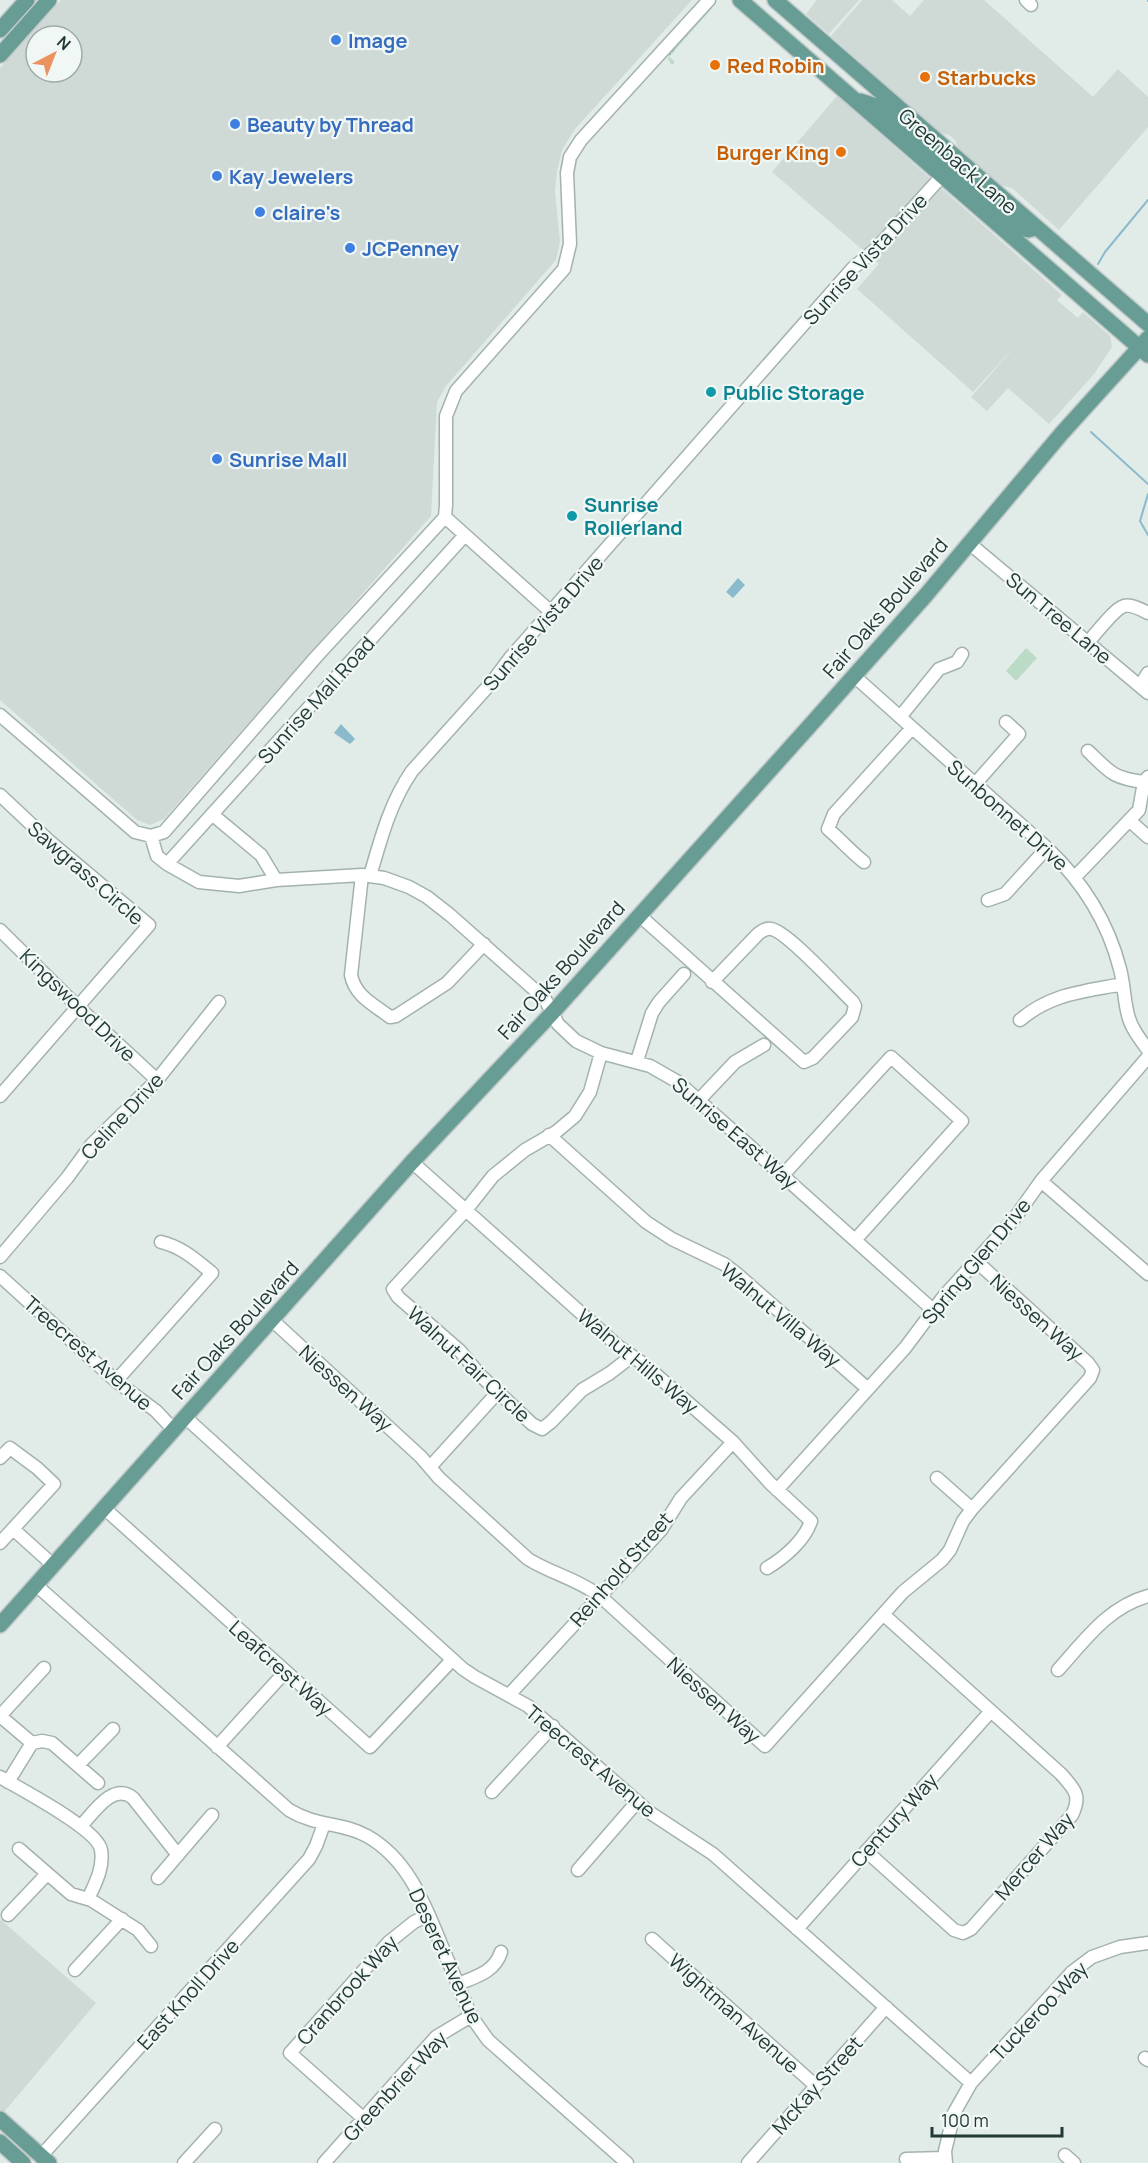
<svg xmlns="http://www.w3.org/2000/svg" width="1148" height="2163" font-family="Manrope,sans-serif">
	<defs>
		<pattern id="grass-tufts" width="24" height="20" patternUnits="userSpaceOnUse" patternTransform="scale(1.5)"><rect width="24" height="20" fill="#bbdbc7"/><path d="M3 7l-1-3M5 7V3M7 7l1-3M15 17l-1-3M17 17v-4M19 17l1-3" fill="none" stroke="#a0bdac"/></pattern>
	</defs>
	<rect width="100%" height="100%" fill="#e1ebe7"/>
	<path fill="#cfdad7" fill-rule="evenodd" d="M61 0H692L575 129 562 150 557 171 555 191 560 242 556 260 446 386 437 402 431 516 164 819 150 825 137 820 0 700V68ZM36 36H72V72H36Z
		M817 0H859L829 34 806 14Z
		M862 0H892L910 16 924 0H984L1093 97 1118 69 1148 97V127L1059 230 1012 188 999 185 958 148 955 140 949 135 940 133 831 36Z
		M837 96 1062 295 1057 300 1078 318 1083 312 1110 336 1112 347 1094 374 1049 424 1008 388 987 411 971 397 1018 343 973 392 857 289 879 264 772 172Z
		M0 1919 96 2003 4 2112 0 2109Z"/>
	<path fill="url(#grass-tufts)" d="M711 7 712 8 669 57 674 61V64H671L668 59 669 54Z"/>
	<path fill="#bbdbc7" d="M1026 648 1037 658 1016 681 1006 671Z"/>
	<path fill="#8cbacd" d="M738 578 745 585 733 598 726 592Z
		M341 724 355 739 350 744 334 733Z"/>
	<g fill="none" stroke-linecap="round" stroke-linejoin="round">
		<path stroke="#8cbacd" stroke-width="2" d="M1148 0V1
			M1098 264 1105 252 1148 200
			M1091 432 1148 484
			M1148 494 1140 521 1148 535"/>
		<defs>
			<path id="minor" d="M1026 0 1031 5
				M445 517 551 612
				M969 543 1148 693
				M1088 642C1096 634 1114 609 1124 606 1132 604 1142 610 1148 613
				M853 675 1047 848C1082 881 1108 922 1120 969 1124 984 1124 1000 1128 1015 1131 1028 1140 1039 1148 1050
				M1140 686 1148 673
				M0 715 135 832 151 836 164 832 316 657 445 517 446 505V416L456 391 564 269 570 244 567 173 570 157 581 140 709 0
				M900 717 939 669 957 662 962 654
				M1088 751C1110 772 1112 778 1144 782
				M975 784 1019 734 1006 722
				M0 795 48 840 149 925 0 1096
				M213 815 261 855 276 880
				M1130 821 1148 837
				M151 836 157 856 167 864 199 882 239 886 276 880 362 875 384 878 409 887 427 897 450 915 545 999 558 1024 576 1041 601 1053 650 1066 678 1082 932 1309
				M864 862C851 852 841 840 828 829L834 814 912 728
				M167 864 465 535
				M362 875 351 975C355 996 373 1004 390 1017L396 1016 447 983 484 944
				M370 876C381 838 390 803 412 771L492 682 510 658 853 268 876 249 942 176
				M1075 877 1139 810 1144 782 1148 777
				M988 900 1005 894 1047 848
				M639 915 804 1062 813 1058 852 1017 855 1006 853 1002C838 988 787 931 771 929 766 928 762 931 758 934L712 982
				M0 930 78 1007 157 1080
				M1020 1020C1052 993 1083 992 1123 984
				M601 1053 590 1092 575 1116 556 1132 525 1150 493 1176 466 1210 393 1289 398 1297 460 1351 481 1376 532 1424 542 1429 551 1422 582 1390 610 1373 632 1356
				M637 1061 652 1013 659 1002 684 974
				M699 1100 735 1062 764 1045
				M549 1135 646 1222 672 1239 724 1264 737 1274 868 1389
				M412 1162 619 1347 645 1365 733 1442 770 1483 811 1521C805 1540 784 1558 767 1568
				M783 1175 891 1057 962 1121 856 1239
				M1041 1181 1148 1274
				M0 1257 67 1178 92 1144 157 1080 219 1002
				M0 1276 116 1381 156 1411 174 1430
				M272 1320 421 1457 439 1478 528 1559C552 1574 576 1578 600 1596L765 1746 903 1592 942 1560 950 1550 963 1521 972 1509 1090 1378 1093 1370 1088 1363 976 1261
				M116 1381 212 1273C196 1260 182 1247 161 1242
				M185 1417 463 1669 475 1677 528 1706 649 1812 713 1854 971 2083
				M0 1458 10 1448 37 1468 54 1484 0 1543
				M430 1467 498 1392
				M937 1478 972 1509
				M777 1490 905 1348 944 1296 1014 1219 1041 1181 1148 1057
				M104 1508 370 1747 452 1660
				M13 1529 53 1565
				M36 1585 289 1810C317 1827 342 1822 367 1836 408 1859 424 1903 441 1944 451 1968 461 1992 471 2016L488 2040 627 2163
				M1058 1670C1085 1640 1108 1607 1148 1596
				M509 1695 661 1530 681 1498 733 1442
				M0 1716 44 1668
				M0 1716 32 1743
				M217 1747 285 1672
				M78 1765 113 1729
				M0 1777C20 1789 98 1829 101 1850 104 1868 95 1884 88 1899
				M8 1782 32 1743 42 1741 52 1743 98 1783
				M492 1792 553 1726
				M81 1826C94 1812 113 1782 133 1798L178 1855
				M19 1849 71 1894 91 1900 138 1930 151 1946
				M866 1851 954 1930 963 1933 971 1929 1072 1815C1082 1795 1074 1789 1061 1774L884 1615
				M578 1870 637 1802
				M158 1878 212 1815
				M8 1915 47 1874
				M797 1929 991 1711
				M652 1939 816 2086
				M75 1970 122 1919
				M458 1984C475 1977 495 1972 501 1952
				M1145 2058 1148 2060
				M364 2119 290 2053 389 1942 414 1922 429 1915
				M1065 2155 1074 2163
				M41 2156 309 1859 316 1846 324 1824
				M906 2159 945 2158
				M184 2163 215 2129
				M324 2163 436 2037 471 2016
				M748 2163 886 2007
				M946 2163 945 2151 954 2113 971 2083 1072 1972 1092 1957 1120 1947 1148 1943"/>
			<path id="major" d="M740 0 1148 355
				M775 0 1148 324
				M0 30 27 0
				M0 55 49 0
				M860 101 879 107 946 162 960 161
				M942 176 949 173 959 174 1017 226 1028 230 1036 228
				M0 1625 412 1162 553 1012 814 721 926 595 1062 433 1148 338
				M0 2119 49 2163
				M0 2142 23 2163"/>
		</defs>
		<use href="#minor" stroke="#a4b2af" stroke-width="15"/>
		<use href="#major" stroke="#c1c8c7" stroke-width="18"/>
		<use href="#minor" stroke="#fff" stroke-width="12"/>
		<use href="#major" stroke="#689d96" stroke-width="15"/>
	</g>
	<g fill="#3f7fe0" stroke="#f1f7f5" stroke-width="2">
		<circle cx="336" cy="40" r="6"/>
		<circle cx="235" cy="124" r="6"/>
		<circle cx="217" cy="176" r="6"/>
		<circle cx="260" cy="212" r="6"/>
		<circle cx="350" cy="248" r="6"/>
		<circle cx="217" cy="459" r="6"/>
	</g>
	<g fill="#e8710a" stroke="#f1f7f5" stroke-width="2">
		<circle cx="715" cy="65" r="6"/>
		<circle cx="925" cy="77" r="6"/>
		<circle cx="841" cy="152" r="6"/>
	</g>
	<g fill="#0f9aa8" stroke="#f1f7f5" stroke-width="2">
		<circle cx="711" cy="392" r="6"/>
		<circle cx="572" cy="516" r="6"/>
	</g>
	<g text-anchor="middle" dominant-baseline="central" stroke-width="4.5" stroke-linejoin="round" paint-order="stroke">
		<g font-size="20" font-weight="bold" fill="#366cbe" stroke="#f1f7f5" text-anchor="start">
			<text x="348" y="40">Image</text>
			<text x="247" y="124">Beauty by Thread</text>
			<text x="229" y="176">Kay Jewelers</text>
			<text x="272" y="212">claire's</text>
			<text x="362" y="248">JCPenney</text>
			<text x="229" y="459">Sunrise Mall</text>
		</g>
		<g font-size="20" font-weight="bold" fill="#c56008" stroke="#f1f7f5" text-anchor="start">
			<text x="727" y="65">Red Robin</text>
			<text x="937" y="77">Starbucks</text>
			<text x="829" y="152" text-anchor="end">Burger King</text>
		</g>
		<g font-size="20" fill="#223a37" stroke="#f1f7f5">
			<text transform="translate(958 161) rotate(41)">Greenback Lane</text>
			<text transform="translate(865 259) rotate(-47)">Sunrise Vista Drive</text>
			<text transform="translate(885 608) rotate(-49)">Fair Oaks Boulevard</text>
			<text transform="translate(1059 618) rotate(40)">Sun Tree Lane</text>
			<text transform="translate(543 623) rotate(-49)">Sunrise Vista Drive</text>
			<text transform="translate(316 700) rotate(-48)">Sunrise Mall Road</text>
			<text transform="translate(1008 815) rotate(42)">Sunbonnet Drive</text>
			<text transform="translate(86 873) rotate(41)">Sawgrass Circle</text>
			<text transform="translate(561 970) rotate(-48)">Fair Oaks Boulevard</text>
			<text transform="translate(78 1005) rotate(44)">Kingswood Drive</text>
			<text transform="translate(122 1116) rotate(-47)">Celine Drive</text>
			<text transform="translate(735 1133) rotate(41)">Sunrise East Way</text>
			<text transform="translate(976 1261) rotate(-50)">Spring Glen Drive</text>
			<text transform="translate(781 1315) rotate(40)">Walnut Villa Way</text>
			<text transform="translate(1037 1317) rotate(42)">Niessen Way</text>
			<text transform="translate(235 1330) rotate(-48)">Fair Oaks Boulevard</text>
			<text transform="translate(88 1353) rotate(41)">Treecrest Avenue</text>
			<text transform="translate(638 1361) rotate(40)">Walnut Hills Way</text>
			<text transform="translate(469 1364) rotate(43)">Walnut Fair Circle</text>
			<text transform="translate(346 1388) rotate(42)">Niessen Way</text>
			<text transform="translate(621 1569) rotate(-49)">Reinhold Street</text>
			<text transform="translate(281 1668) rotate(42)">Leafcrest Way</text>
			<text transform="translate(714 1700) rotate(42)">Niessen Way</text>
			<text transform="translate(591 1761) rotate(40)">Treecrest Avenue</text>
			<text transform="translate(894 1820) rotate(-48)">Century Way</text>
			<text transform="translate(1034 1856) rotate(-49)">Mercer Way</text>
			<text transform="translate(446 1956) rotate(65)">Deseret Avenue</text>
			<text transform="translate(347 1990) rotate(-48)">Cranbrook Way</text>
			<text transform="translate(188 1994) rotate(-48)">East Knoll Drive</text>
			<text transform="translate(1039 2011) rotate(-46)">Tuckeroo Way</text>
			<text transform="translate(734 2013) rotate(42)">Wightman Avenue</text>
			<text transform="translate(817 2085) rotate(-48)">McKay Street</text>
			<text transform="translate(395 2086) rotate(-47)">Greenbrier Way</text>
		</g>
		<g font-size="20" font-weight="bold" fill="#0d838f" stroke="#f1f7f5" text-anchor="start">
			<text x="723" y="392">Public Storage</text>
			<text x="584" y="504">Sunrise<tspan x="584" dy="23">Rollerland</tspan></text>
		</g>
	</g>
	<g transform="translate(54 54) rotate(42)"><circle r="28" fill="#f1f7f5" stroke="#9eaba9" stroke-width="1.5"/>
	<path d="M0-4.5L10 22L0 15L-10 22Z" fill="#ea9360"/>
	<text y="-9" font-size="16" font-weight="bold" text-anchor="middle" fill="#223a37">N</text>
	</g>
	<path d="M932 2127v9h130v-9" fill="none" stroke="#223a37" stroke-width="3"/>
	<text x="941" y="2127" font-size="18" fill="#223a37" stroke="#f1f7f5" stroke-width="4.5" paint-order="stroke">100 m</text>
</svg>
